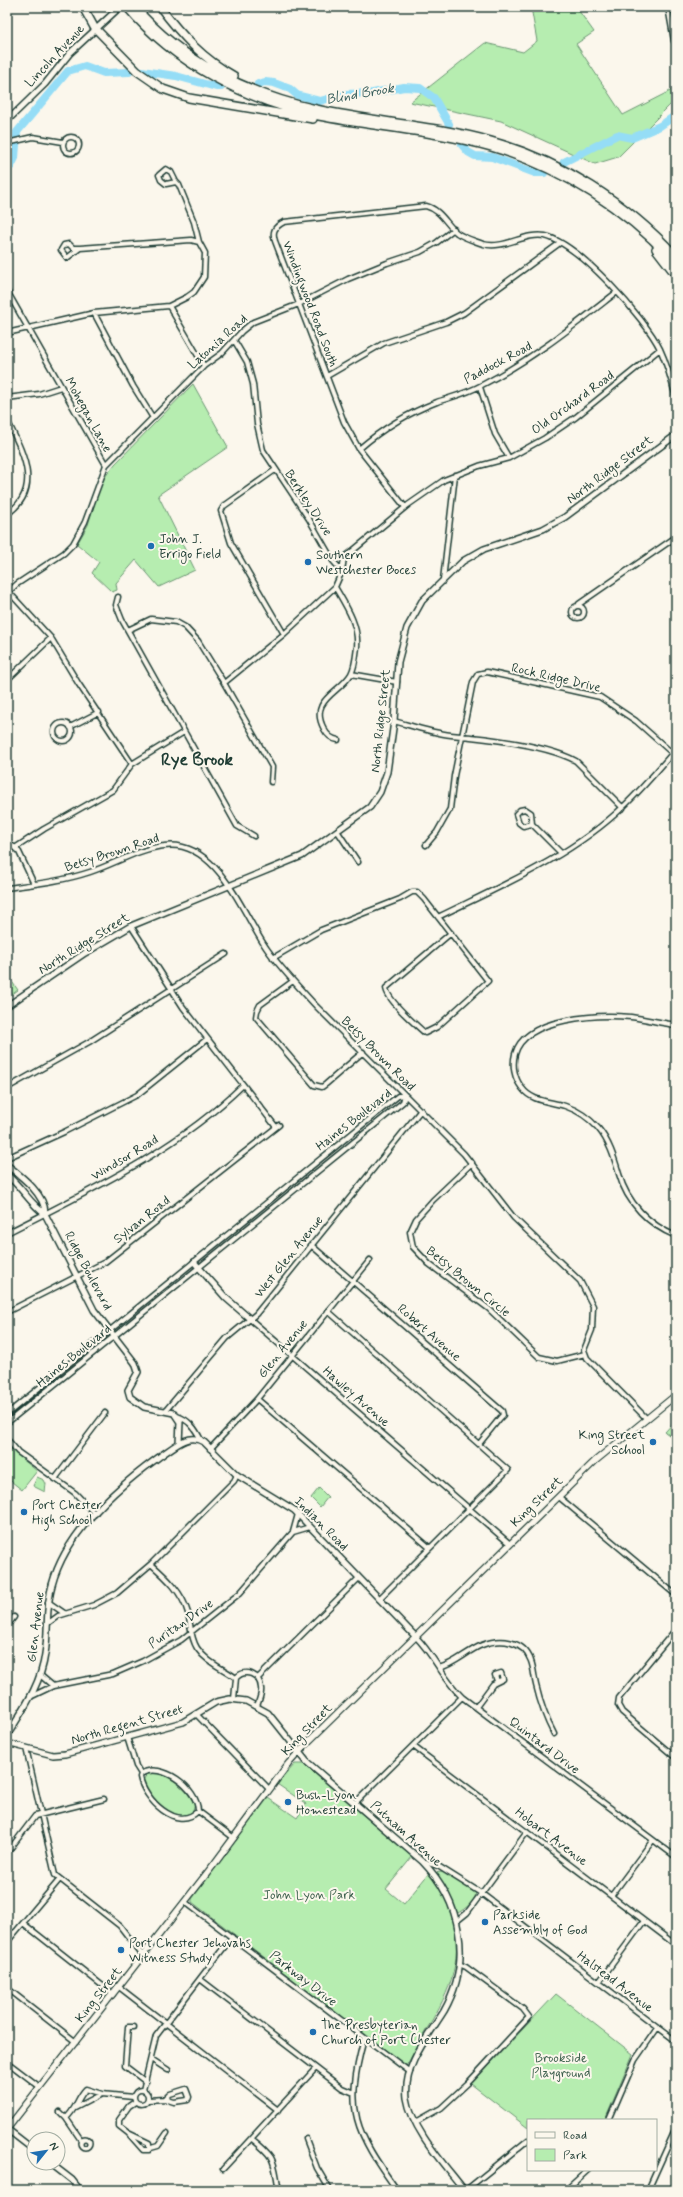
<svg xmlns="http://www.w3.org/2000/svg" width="683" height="2197" font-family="Mynerve,sans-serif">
	<rect width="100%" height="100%" fill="#fbf7ec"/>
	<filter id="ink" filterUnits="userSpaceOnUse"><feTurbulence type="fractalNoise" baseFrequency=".025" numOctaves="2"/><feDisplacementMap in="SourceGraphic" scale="8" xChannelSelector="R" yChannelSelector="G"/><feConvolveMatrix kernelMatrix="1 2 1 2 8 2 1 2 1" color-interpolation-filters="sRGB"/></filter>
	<g filter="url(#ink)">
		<path fill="#b6edb0" stroke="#6a9572" d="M531 7H576L594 32 576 44 623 115 676 88V99L618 157 595 164 501 121 410 102 485 43 523 52 537 41Z
			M193 384 228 447 158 495 195 570 159 587 136 560 116 583 117 590 112 592 92 573 99 562 77 544 88 525 101 482 115 464Z
			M7 975 18 990 7 998Z
			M676 1420V1440L665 1432Z
			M10 1449 37 1471 22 1490 7 1478V1452Z
			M37 1477 44 1480 46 1484 45 1492 33 1486Z
			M319 1488 328 1497 320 1507 311 1498Z
			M295 1764H303L307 1767 412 1857 386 1889 404 1904 429 1873 444 1872 476 1893C475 1903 461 1912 452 1916 465 1965 447 1996 422 2037 417 2046 412 2057 406 2066L192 1902V1899L268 1798 297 1818 306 1804 277 1784Z
			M155 1772C173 1777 186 1789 195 1804L193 1811C174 1827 148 1797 143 1780L148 1773Z
			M556 1994 633 2054 605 2120H528V2128L471 2084Z"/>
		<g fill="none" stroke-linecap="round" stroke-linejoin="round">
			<path stroke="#95ddf6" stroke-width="8" d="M142 71 176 76 216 87H221
				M258 84 265 82 274 83 290 89 297 95 320 101 346 94 373 93 404 87 420 88 434 98 449 124
				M462 145 468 152 475 156 492 157 535 173H544
				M564 162 617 135 632 138 660 126 676 115
				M7 169 11 166 15 158 17 132 68 71 85 66 104 73 129 72"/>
			<defs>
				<path id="minor" d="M668 7 674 41
					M63 145a8 8 0 1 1 16 0a8 8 0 1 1-16 0Z
					M7 143 33 137 63 142
					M80 248H73L69 244 64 245 61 250 67 258 80 248 191 240 199 242
					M7 291 106 465
					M169 306 204 366
					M94 313 133 386 153 418
					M7 333 94 313 169 306 187 297 194 292 204 277 205 253 199 242 194 222 179 185 176 182 166 184 161 180 159 175 166 169 171 172 176 182
					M234 340 247 362 253 384 257 424 263 450 309 519 333 561 342 571 335 587C346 606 359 625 357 647 356 655 355 667 351 674 340 693 308 700 324 729 327 735 332 739 338 740
					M327 376 384 343 446 322 464 313 560 243
					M480 387 495 434 509 458
					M7 398 39 394 61 387
					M7 420C22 451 44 489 7 514
					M359 449C382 429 408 413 437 402 452 397 468 393 482 385 533 359 572 327 617 292
					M275 470 224 506 221 511 231 543 284 634
					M405 507 359 449 344 422 275 241C272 232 274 227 284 222L426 206C441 210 446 224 457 233 464 238 475 241 483 244 504 250 525 232 545 236 579 244 645 318 660 349 667 364 672 382 676 398
					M342 571 344 558 408 505 444 480 479 466 509 458 545 438 576 417 660 349
					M443 580 455 475
					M8 591 51 638 78 683 132 764
					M7 593 17 584 64 553 73 544 85 522 106 465 204 366 222 353 242 331 253 322 299 304 348 279 387 263 420 252 436 243 454 229
					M118 597 116 605 122 620 237 826 254 836
					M579 604 676 537
					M572 612a6 6 0 1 1 12 0a6 6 0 1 1-12 0Z
					M128 630 151 619 176 622 185 627 198 641 224 683 272 767 271 782
					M676 651V658
					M351 674 397 682
					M7 680 51 638
					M224 683 284 634 335 587
					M394 721C412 726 432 733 451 735 485 738 546 745 576 761L623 808
					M54 732a9 9 0 1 1 18 0a9 9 0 1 1-18 0Z
					M70 727 99 712
					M7 767V770
					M532 824 523 826 519 823 516 814 520 810 525 809 531 813 532 824 561 853
					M338 832 358 862
					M7 841 19 852 34 884
					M426 845 437 832 450 809 454 776 473 682 478 674 487 672 600 697 636 721 672 753
					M15 848 44 829 113 790 132 764 184 732
					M7 888C35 884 63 881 90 872 115 864 138 849 164 846 217 838 243 915 267 949 281 969 299 987 316 1006L464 1154 514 1218 580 1281 593 1306 592 1330 584 1350 587 1358 647 1419
					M438 917C501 886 572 856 623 807 642 789 659 769 676 749
					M131 926 183 1007 276 1127
					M273 958 321 930 400 899 412 892H417L424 899 488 981 437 1027 425 1033C415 1024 387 1000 386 988L451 933
					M293 981 260 1005 257 1011 256 1017 314 1085 322 1087 326 1084 363 1052
					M676 1025C661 1023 646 1019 631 1017 600 1014 525 1017 515 1054 512 1065 514 1078 522 1088 532 1102 550 1101 565 1106 577 1110 589 1118 598 1128 609 1141 614 1157 619 1174 627 1203 649 1225 676 1236
					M7 1088 89 1042 226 954
					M7 1158 64 1132 137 1095 207 1039
					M472 1163 433 1200 416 1219 410 1232 413 1247 429 1264 489 1309 539 1357 557 1361 585 1354
					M7 1233C89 1191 176 1151 243 1085
					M311 1245 502 1411 503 1415 500 1418 479 1444
					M328 1311 508 1470 379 1599
					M7 1312 105 1262 279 1125
					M250 1319 510 1544
					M257 1399 430 1548
					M166 1410 227 1338 256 1314 421 1110
					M7 1414 398 1096 405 1095 403 1102 7 1423
					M177 1416C189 1420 195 1428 201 1440
					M7 1439 18 1452 75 1493 95 1514
					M210 1449 257 1399 370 1260
					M55 1479 105 1413
					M559 1497 676 1595
					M293 1532 310 1527
					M151 1564C167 1578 182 1592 188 1613 191 1625 190 1637 197 1648 207 1663 223 1668 236 1678
					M48 1602 64 1613
					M47 1624 58 1616 94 1605 117 1593 151 1564 234 1481 237 1475
					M7 1626 14 1617
					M676 1629 619 1698 618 1705 622 1712 676 1758
					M416 1637C434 1655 443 1679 462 1697L676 1857
					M439 1668C455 1664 467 1651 482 1645 500 1638 524 1640 531 1661 534 1669 534 1677 536 1685 540 1702 546 1719 554 1734
					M40 1675 53 1686
					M258 1678 359 1578
					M30 1697 53 1686 113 1674 143 1661 181 1640 240 1593 293 1532 298 1514
					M234 1699 236 1678C245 1668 260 1674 261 1688 262 1694 259 1700 257 1706
					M476 1707 493 1684 503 1679 501 1673 495 1675 497 1681
					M197 1715 269 1789
					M127 1737 136 1766 141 1774 140 1777C144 1799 177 1832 198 1811 198 1788 161 1761 141 1774
					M413 1746 676 1945
					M26 1748 55 1875 120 1926 143 1956
					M355 1803 462 1697
					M198 1811 234 1838
					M7 1853 35 1816 104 1799
					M422 1861 438 1866 481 1893 676 2041
					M612 1895 653 1840
					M185 1902 410 2072
					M457 1921 467 1913 527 1832
					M23 1923 113 1994
					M7 1931 14 1933
					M7 1942 60 1879
					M200 1979 342 2088 354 2093
					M599 1982 644 1921
					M119 1987 278 2110
					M7 1988 76 2042
					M134 2027H128L125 2066 146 2082
					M364 2039C344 2111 355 2131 397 2190
					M151 2059 168 2070
					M7 2062 40 2087
					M186 2089 189 2097 188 2100 174 2102 165 2099 170 2094Z
					M134 2097a7 7 0 1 1 14 0a7 7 0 1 1-14 0Z
					M143 2090 156 2036 232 1937
					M148 2100 165 2099
					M75 2108 102 2094
					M60 2112 66 2118 81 2140
					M66 2118C76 2110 77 2098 86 2089L102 2094 133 2097
					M609 2120 635 2060 658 2027
					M416 2122 441 2108 468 2083 529 2017 523 2009 466 1967 459 1964
					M128 2133 149 2143V2150H143Z
					M128 2133 119 2126V2120L129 2106 135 2102
					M80.5 2143a4.5 4.5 0 1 1 9 0a4.5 4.5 0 1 1-9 0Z
					M252 2139C277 2159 273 2160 279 2190
					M306 2139 317 2168 330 2190
					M151 2148 158 2146 167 2133
					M223 2169 316 2068
					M466 2190 528 2140
					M566 2190 588 2170
					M648 2190 676 2128"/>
				<path id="tertiary" d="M7 121 45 84 70 53 120 7
					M7 1006 85 953 131 926 302 856 370 807 380 792 387 772 394 721 398 662 407 628 422 601 463 561 484 549 543 529 565 517 676 435
					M7 1165C21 1176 46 1195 45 1214
					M7 1175C21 1186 31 1205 45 1214L94 1310 135 1363 138 1372 128 1390 130 1397 144 1407 174 1413 180 1422 179 1443
					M194 1262 226 1298 250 1319
					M7 1736C22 1711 41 1685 45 1654 49 1631 45 1608 52 1585 66 1532 116 1488 159 1457 173 1448 188 1432 204 1442L237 1475 294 1510 416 1637
					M7 1743 53 1755 65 1754 183 1722 216 1702 230 1699 246 1701 268 1713 307 1762 422 1861C461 1901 473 1960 444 2011 428 2037 403 2065 407 2098 412 2130 445 2165 464 2190
					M7 2129 34 2150
					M50 2163 72 2180 80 2190"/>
				<path id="secondary" d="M7 2129 215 1863 289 1763 307 1743 595 1461 676 1395"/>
				<path id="motorway" d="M83 7 94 27 137 71 163 89 189 98 313 119
					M127 7C175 64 246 101 319 116 376 127 435 131 491 147 562 168 627 209 676 264
					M135 7C181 60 247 94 316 109 374 122 434 125 491 141 562 161 626 202 676 256
					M160 7C181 35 203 59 234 76
					M656 249 676 275"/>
			</defs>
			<use href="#minor" stroke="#1f3d34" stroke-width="7"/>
			<use href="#tertiary" stroke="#1f3d34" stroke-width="8"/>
			<use href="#secondary" stroke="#1f3d34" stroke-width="8"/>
			<use href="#motorway" stroke="#1f3d34" stroke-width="10"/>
			<use href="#minor" stroke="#fbf7ec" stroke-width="4"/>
			<use href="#tertiary" stroke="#fbf7ec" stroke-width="5"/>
			<use href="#secondary" stroke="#fbf7ec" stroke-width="5.5"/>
			<use href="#motorway" stroke="#fbf7ec" stroke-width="7"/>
		</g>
	</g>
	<g fill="#1f6fb2" stroke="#fbf7ec" stroke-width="1.5">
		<circle cx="151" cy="546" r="4"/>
		<circle cx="308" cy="562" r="4"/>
		<circle cx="653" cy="1442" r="4"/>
		<circle cx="24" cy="1512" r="4"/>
		<circle cx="288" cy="1802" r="4"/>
		<circle cx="485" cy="1922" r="4"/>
		<circle cx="121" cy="1950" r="4"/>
		<circle cx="313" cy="2032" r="4"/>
	</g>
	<g text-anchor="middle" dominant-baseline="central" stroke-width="4" stroke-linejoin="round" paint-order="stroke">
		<g font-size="13" fill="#1f3d34" stroke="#fbf7ec">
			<text transform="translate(55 56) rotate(-47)">Lincoln Avenue</text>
			<text transform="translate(310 304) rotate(69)">Windingwood Road South</text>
			<text transform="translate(218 342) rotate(-42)">Latonia Road</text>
			<text transform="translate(498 363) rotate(-28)">Paddock Road</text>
			<text transform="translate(573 403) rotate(-36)">Old Orchard Road</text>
			<text transform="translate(88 415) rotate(61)">Mohegan Lane</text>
			<text transform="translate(610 470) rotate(-37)">North Ridge Street</text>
			<text transform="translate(308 503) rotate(57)">Berkley Drive</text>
			<text transform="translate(556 678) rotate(13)">Rock Ridge Drive</text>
			<text transform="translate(381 721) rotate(-84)">North Ridge Street</text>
			<text transform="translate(112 853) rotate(-18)">Betsy Brown Road</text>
			<text transform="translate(84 944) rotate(-32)">North Ridge Street</text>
			<text transform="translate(378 1054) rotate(45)">Betsy Brown Road</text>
			<text transform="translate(354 1120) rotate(-38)">Haines Boulevard</text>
			<text transform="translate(125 1158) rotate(-31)">Windsor Road</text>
			<text transform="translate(142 1220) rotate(-38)">Sylvan Road</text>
			<text transform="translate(289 1257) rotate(-51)">West Glen Avenue</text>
			<text transform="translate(88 1271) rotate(62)">Ridge Boulevard</text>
			<text transform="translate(468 1282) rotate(39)">Betsy Brown Circle</text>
			<text transform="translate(429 1333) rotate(41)">Robert Avenue</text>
			<text transform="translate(283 1349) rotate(-51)">Glen Avenue</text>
			<text transform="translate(74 1356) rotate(-39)">Haines Boulevard</text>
			<text transform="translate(356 1397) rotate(41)">Hawley Avenue</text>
			<text transform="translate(537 1502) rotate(-44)">King Street</text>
			<text transform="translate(321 1524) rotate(45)">Indian Road</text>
			<text transform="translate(181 1624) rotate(-35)">Puritan Drive</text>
			<text transform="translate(36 1627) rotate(-83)">Glen Avenue</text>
			<text transform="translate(127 1725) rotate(-16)">North Regent Street</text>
			<text transform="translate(307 1730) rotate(-46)">King Street</text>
			<text transform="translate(544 1746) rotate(37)">Quintard Drive</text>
			<text transform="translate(406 1834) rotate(42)">Putnam Avenue</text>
			<text transform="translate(551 1837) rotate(37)">Hobart Avenue</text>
			<text transform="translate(303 1979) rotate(38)">Parkway Drive</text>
			<text transform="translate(615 1982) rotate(37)">Halstead Avenue</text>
			<text transform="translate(99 1995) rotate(-52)">King Street</text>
		</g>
		<g font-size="13" fill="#1f3d34" stroke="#fbf7ec" text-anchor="start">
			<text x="159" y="539">John J.<tspan x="159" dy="15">Errigo Field</tspan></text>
			<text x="316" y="555">Southern<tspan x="316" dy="15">Westchester Boces</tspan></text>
			<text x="645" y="1435" text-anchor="end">King Street<tspan x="645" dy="15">School</tspan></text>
			<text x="32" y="1505">Port Chester<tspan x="32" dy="15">High School</tspan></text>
			<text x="296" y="1795">Bush-Lyon<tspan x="296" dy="15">Homestead</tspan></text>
			<text x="493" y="1915">Parkside<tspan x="493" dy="15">Assembly of God</tspan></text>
			<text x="129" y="1943">Port Chester Jehovahs<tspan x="129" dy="15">Witness Study</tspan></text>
			<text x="321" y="2025">The Presbyterian<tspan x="321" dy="15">Church of Port Chester</tspan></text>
		</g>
		<g font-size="13" fill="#3d604d" stroke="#fbf7ec">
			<text x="309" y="1895">John Lyon Park</text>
			<text x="561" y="2058">Brookside<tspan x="561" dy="15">Playground</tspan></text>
		</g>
		<g font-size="14" font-style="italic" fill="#375d5b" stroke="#fbf7ec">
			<text transform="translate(360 94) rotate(-10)">Blind Brook</text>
		</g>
		<g font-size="17" font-weight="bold" fill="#1f3d34" stroke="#fbf7ec">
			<text x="197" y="760">Rye Brook</text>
		</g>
	</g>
	<rect width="683" height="2197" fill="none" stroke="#fbf7ec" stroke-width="24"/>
	<rect x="12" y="12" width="659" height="2173" fill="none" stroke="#1f3d34" stroke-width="1.5" filter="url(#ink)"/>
	<rect x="527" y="2119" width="130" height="52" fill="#fbf7ec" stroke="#a3ada2"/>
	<rect x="535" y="2132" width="20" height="6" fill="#fbf7ec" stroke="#a3ada2"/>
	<text x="563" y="2139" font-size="12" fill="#1f3d34">Road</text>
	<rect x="535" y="2149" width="20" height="12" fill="#b6edb0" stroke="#a3ada2"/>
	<text x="563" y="2159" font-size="12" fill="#1f3d34">Park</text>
	<g transform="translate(46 2151) rotate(60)"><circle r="19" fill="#fbf7ec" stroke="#a3ada2"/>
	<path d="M0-3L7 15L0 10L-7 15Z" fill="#1f6fb2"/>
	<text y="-6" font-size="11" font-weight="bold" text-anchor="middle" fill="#1f3d34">N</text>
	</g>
</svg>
